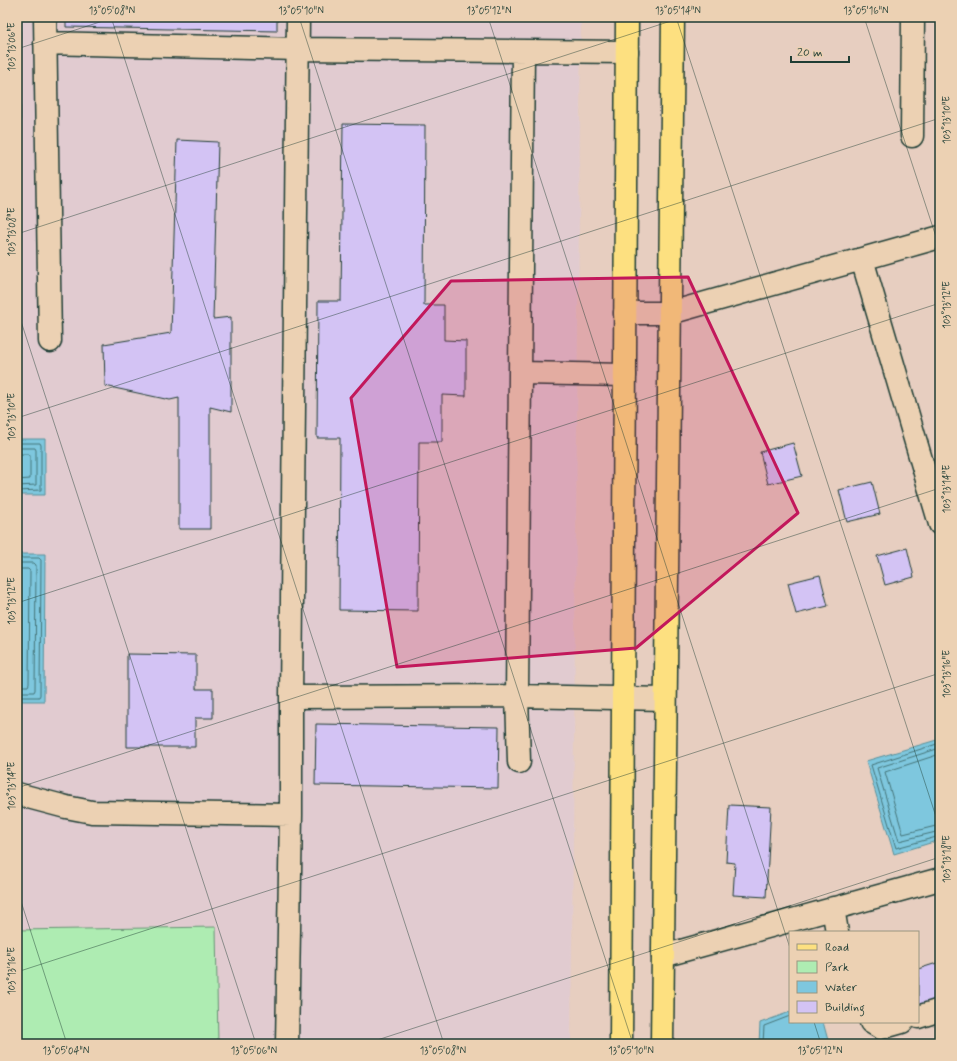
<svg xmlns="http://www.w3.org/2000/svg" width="957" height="1061" font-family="Mynerve,sans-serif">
	<rect width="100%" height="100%" fill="#e7cec0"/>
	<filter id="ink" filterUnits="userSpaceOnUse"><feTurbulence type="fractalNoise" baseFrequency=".025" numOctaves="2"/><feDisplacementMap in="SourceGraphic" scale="8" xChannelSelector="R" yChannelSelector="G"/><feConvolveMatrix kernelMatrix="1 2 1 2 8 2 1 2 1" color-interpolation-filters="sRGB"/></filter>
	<g filter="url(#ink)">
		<path fill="#e1cbd0" d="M17 17H581L571 1044H17Z"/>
		<path fill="#aeecb2" stroke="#669473" d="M216 927 218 1044H17V930Z"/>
		<path fill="#7ec7de" stroke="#58909a" d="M17 439H45V495H17Z
			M17 554H45L44 701H17Z
			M940 739V840L894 854 866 761Z
			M790 1012V1022H823L829 1044H759L760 1023Z"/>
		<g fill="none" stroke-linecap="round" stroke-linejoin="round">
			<path stroke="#457478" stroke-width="1" d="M17 443H40L41 445V490L17 491
				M17 448H35L36 450V485L17 486
				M17 454H29L30 456V479L17 480
				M17 558H39L41 560 40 695 39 697H17
				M17 563H34L36 565 35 690 34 692H17
				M17 569H28L30 571 29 684 28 686H17
				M940 743 871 765 896 848 940 836
				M940 748 877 768 899 841 940 831
				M940 754 885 772 903 834 940 825
				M763 1044 764 1026 790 1016"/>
		</g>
		<path fill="#d3c3f4" stroke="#1f3d34" d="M17 17H20V161H17Z
			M66 17H277V31L66 27Z
			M343 124 425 125 424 305H444V340L466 341V396L442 395V442H419L418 611 339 610 340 438H317L318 301H341Z
			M177 140 218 142 213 319 231 317V412L210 407V529H179V398L170 400 105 386 104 344 171 333Z
			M793 443 802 476 768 484 760 452Z
			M872 482 880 514 847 522 839 490Z
			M907 548 914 577 885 585 877 556Z
			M820 575 828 606 796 614 788 583Z
			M127 654 196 655V689H213V718H195V747H127Z
			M316 724 499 727 498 788 315 785Z
			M729 805 771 807 766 897 733 895 735 863 726 862Z
			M940 962V1003L918 1009V969Z"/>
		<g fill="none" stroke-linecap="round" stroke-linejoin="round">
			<defs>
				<path id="minor" d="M45 17 50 341
					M298 17 291 697 517 696 665 699
					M45 43 298 49 627 52
					M912 136 913 17
					M862 259 940 524
					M625 313H670L940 237
					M521 373 625 375
					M519 762 517 696 523 52
					M17 794 66 807 92 812 291 815V697
					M833 908 837 932
					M663 956 940 879
					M918 1017 940 1010
					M871 1022 881 1028 902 1022
					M287 1044 291 815"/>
				<path id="major" d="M621 1044 627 17
					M662 1044 673 17"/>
			</defs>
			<use href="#minor" stroke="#1f3d34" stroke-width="25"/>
			<use href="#major" stroke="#1f3d34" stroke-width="25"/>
			<use href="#minor" stroke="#ecd1b3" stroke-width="22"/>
			<use href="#major" stroke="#fde080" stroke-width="22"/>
		</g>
	</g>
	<path fill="#c2185b" fill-opacity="0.2" stroke="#c2185b" stroke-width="3" stroke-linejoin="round" d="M688 277 798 513 636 648 397 667 351 398 451 281Z"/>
	<path fill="none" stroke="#1f3d34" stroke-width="1" stroke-opacity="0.45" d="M111 17 444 1044M299 17 633 1044M488 17 790 948M676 17 940 829M864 17 940 249M17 49 115 17M17 234 683 17M17 309 256 1044M17 418 940 118M17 603 940 303M17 788 940 488M17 889 67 1044M17 972 940 673M814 1022 821 1044M365 1044 940 857M934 1044 940 1042"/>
	<rect width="957" height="1061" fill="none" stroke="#ecd1b3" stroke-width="44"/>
	<rect x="789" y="931" width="130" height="92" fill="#ecd1b3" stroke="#9a9680"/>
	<rect x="797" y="944" width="20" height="6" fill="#fde080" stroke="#9a9680"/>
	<text x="825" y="951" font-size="12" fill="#1f3d34">Road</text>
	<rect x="797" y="961" width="20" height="12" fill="#aeecb2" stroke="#9a9680"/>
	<text x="825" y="971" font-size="12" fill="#1f3d34">Park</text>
	<rect x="797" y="981" width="20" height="12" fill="#7ec7de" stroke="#9a9680"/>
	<text x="825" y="991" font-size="12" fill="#1f3d34">Water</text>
	<rect x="797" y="1001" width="20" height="12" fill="#d3c3f4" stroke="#9a9680"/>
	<text x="825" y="1011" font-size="12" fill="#1f3d34">Building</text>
	<path d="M791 56v6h58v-6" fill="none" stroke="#1f3d34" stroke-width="2"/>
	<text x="797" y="56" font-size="12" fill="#1f3d34" stroke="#ecd1b3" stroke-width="3" paint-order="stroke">20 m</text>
	<rect x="22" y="22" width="913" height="1017" fill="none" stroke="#1f3d34" stroke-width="1.5"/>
	<g font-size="10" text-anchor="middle" fill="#1f3d34">
		<text x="112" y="14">13°05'08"N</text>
		<text x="301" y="14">13°05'10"N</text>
		<text x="489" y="14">13°05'12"N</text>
		<text x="678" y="14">13°05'14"N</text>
		<text x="866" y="14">13°05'16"N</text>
		<text transform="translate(11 47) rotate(-90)" y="4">103°13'06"E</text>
		<text transform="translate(946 120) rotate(-90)" y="4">103°13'10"E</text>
		<text transform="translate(11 232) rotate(-90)" y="4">103°13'08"E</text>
		<text transform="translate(946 305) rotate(-90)" y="4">103°13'12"E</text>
		<text transform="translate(11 417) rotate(-90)" y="4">103°13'10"E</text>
		<text transform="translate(946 489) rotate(-90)" y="4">103°13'14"E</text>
		<text transform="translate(11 601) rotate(-90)" y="4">103°13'12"E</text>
		<text transform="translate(946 674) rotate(-90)" y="4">103°13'16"E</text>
		<text transform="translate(11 786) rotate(-90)" y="4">103°13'14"E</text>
		<text transform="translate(946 859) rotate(-90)" y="4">103°13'18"E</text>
		<text transform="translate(11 971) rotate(-90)" y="4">103°13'16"E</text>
		<text x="66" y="1054">13°05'04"N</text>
		<text x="254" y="1054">13°05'06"N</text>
		<text x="443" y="1054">13°05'08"N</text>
		<text x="631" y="1054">13°05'10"N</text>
		<text x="820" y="1054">13°05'12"N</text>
	</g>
</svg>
